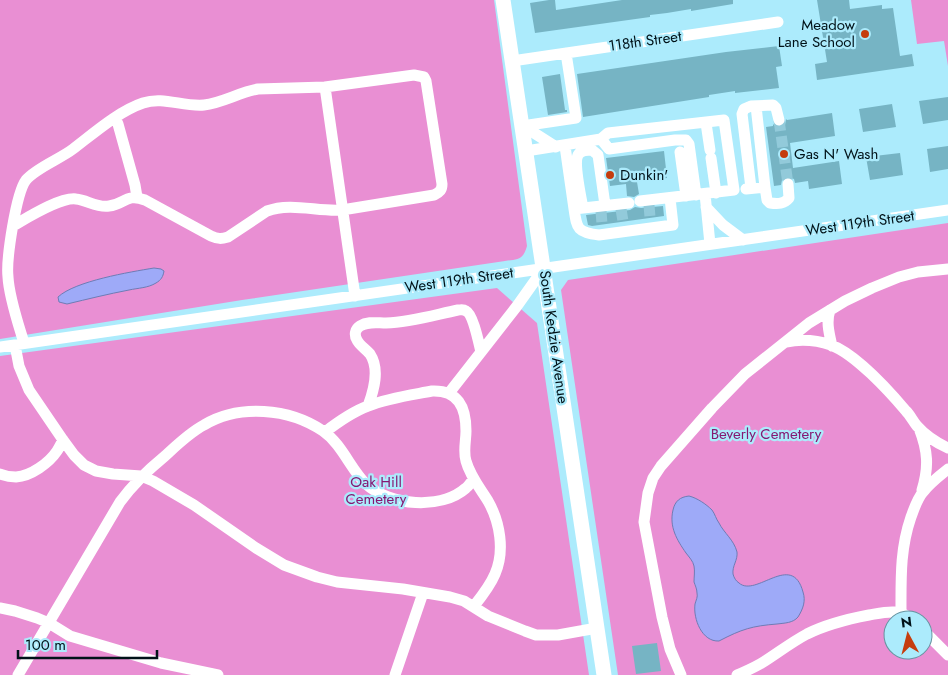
<svg xmlns="http://www.w3.org/2000/svg" width="948" height="675" font-family="Jost,sans-serif">
	<rect width="100%" height="100%" fill="#acebfc"/>
	<path fill="#e98fd3" fill-rule="evenodd" d="M0 0H494L527 246C523 261 517 259 505 261L242 300 0 339Z
		M911 0H948V66L944 41 917 44Z
		M948 223V675H618L561 290 568 280ZM893 620H923V650H893Z
		M497 288 537 323 589 675H0V356Z"/>
	<path fill="#9eaaf8" stroke="#6f7cb5" d="M154 268 161 269 164 271C163 277 161 280 156 283 148 288 138 288 129 290 108 294 88 299 67 304L59 302 58 297C75 281 130 272 154 268Z
		M689 496C697 498 706 504 712 510 715 514 716 519 719 523 724 533 734 540 737 552 738 560 732 566 733 574 734 578 736 581 739 583 756 598 792 551 803 592 806 601 803 609 798 617 793 623 785 623 777 624 752 626 742 629 719 641 702 642 693 619 695 604 696 600 698 597 697 593 697 589 695 585 694 582 694 577 695 571 694 566 693 561 689 557 686 553 677 540 669 527 673 510 675 501 680 497 689 496Z"/>
	<path fill="#76b4c4" d="M549 0H555L556 10 622 0H733V4L691 11V9L667 13 650 15V17L535 33 530 3Z
		M817 0H849L850 9 882 5V9L893 8 900 56 912 54 914 66 817 80 815 64 827 62Z
		M779 46 782 66 776 67 779 88 735 93V91L709 95V97L583 117 577 74 726 52Z
		M560 74 565 110H567V112L548 115 542 77Z
		M948 97V120L923 124 919 101Z
		M892 104 896 127 863 132 859 109Z
		M832 113 835 136 790 143 793 168 839 161 842 184 809 189 808 181 795 183 794 179 788 177 784 178 782 180 781 185 774 186 766 127 773 126V124L776 127H781L785 125 786 119 787 120Z
		M948 146V169L930 172 927 149Z
		M664 151 667 178 637 182 639 194 634 197 627 196 626 184 610 186 606 158Z
		M900 153 903 175 870 180 866 157Z
		M663 206 664 216 592 226 588 225 586 215 630 210 635 207 641 208Z
		M657 643 661 671 636 674 632 646Z"/>
	<g fill="none" stroke-linecap="round" stroke-linejoin="round">
		<path stroke="#92cada" stroke-width="11" stroke-dasharray="11 5.5" stroke-linecap="butt" d="M779 120 788 184
			M649 205 650 217
			M621 209 623 221
			M601 211 602 224"/>
		<path stroke="#fff" stroke-width="11" d="M512 61 778 22
			M325 87 355 296
			M756 106 765 187
			M115 118 118 124 135 185 137 197
			M706 123 710 150
			M522 126 576 118 566 53
			M523 128 531 131 556 147
			M601 139 609 149 675 140H686L689 144 696 195
			M565 146 574 209 629 203
			M526 151 601 139 608 133 724 120 734 190 640 201
			M680 152 686 196
			M711 158 716 193
			M751 188 742 114 744 109 751 106 773 105 776 108 779 120
			M746 189 765 187 767 200 770 203C778 204 784 204 789 198L788 184
			M705 194 710 244
			M706 207 723 225 743 240
			M583 208C581 198 574 162 578 155 581 150 587 150 592 150L598 155 605 205
			M574 209C577 229 577 232 599 235L673 225 670 198
			M13 226C27 218 60 197 76 199 87 200 97 208 109 206 125 204 126 193 145 200L211 236C218 239 221 239 228 237L267 211C291 202 318 212 342 210L434 195C440 192 442 190 442 184L426 81 424 77 414 75 325 87 258 89C240 92 222 103 204 105 183 107 163 96 143 103 119 111 94 133 73 149 60 159 36 168 26 180 16 193 6 260 8 277 9 297 18 323 24 343
			M830 310C826 322 829 333 832 346
			M786 342C801 339 816 340 831 345 855 354 889 391 906 411 910 415 913 421 917 426 925 435 937 443 948 448
			M15 345 19 366 29 390 63 440 74 455 84 465 96 471 113 474 141 476 153 481 194 505 256 548 284 565 317 577 337 582 403 589 450 597 464 601 488 616 525 631 536 635H558L597 628
			M0 347 948 210
			M449 393 517 306 544 268
			M368 406C374 390 380 369 370 354 366 349 359 345 357 340 354 335 355 329 360 326 368 321 377 323 386 323 411 322 434 315 458 310 461 310 463 309 466 311 473 314 479 344 481 352
			M919 428C928 451 929 467 922 490
			M325 432C338 422 352 412 368 406 388 398 411 395 432 391 458 390 466 407 466 431 466 441 463 451 466 461 470 476 480 488 488 501 500 522 505 551 495 574 490 586 482 596 474 606
			M0 474C5 476 11 477 16 477 31 476 49 463 57 451 59 448 61 444 63 440
			M0 608 15 611 37 618 49 623 70 636 161 663 218 675
			M901 612C901 578 900 549 911 517 914 509 917 499 923 492 930 483 939 476 948 469
			M923 630 948 655
			M18 675 120 502C133 484 148 470 165 456 177 445 189 433 204 425 239 404 289 408 323 431 342 444 351 470 366 484 390 506 441 510 466 488 469 486 471 482 473 480
			M395 675 423 593
			M681 675 670 649 662 617 644 522 648 493 653 478 661 466 712 408 745 374 809 323 845 301 872 288 899 277 918 272 948 269
			M737 675C746 671 756 667 765 661 779 652 792 642 807 634 827 624 848 619 869 615 886 612 899 608 913 620"/>
		<path stroke="#fff" stroke-width="15" d="M503 0 604 675"/>
	</g>
	<g fill="#c53d0e" stroke="#acebfc" stroke-width="2">
		<circle cx="865" cy="34" r="5"/>
		<circle cx="784" cy="154" r="5"/>
		<circle cx="610" cy="175" r="5"/>
	</g>
	<g text-anchor="middle" dominant-baseline="central" stroke-width="4.5" stroke-linejoin="round" paint-order="stroke">
		<g font-size="15" fill="#001218" stroke="#acebfc" text-anchor="start">
			<text x="855" y="25" text-anchor="end">Meadow<tspan x="855" dy="17">Lane School</tspan></text>
			<text x="794" y="154">Gas N' Wash</text>
			<text x="620" y="175">Dunkin'</text>
		</g>
		<g font-size="15" fill="#001218" stroke="#acebfc">
			<text transform="translate(645 41) rotate(-8)">118th Street</text>
			<text transform="translate(860 223) rotate(-8)">West 119th Street</text>
			<text transform="translate(459 280) rotate(-8)">West 119th Street</text>
			<text transform="translate(554 337) rotate(82)">South Kedzie Avenue</text>
		</g>
		<g font-size="15" fill="#851872" stroke="#acebfc">
			<text x="766" y="434">Beverly Cemetery</text>
			<text x="376" y="482">Oak Hill<tspan x="376" dy="17">Cemetery</tspan></text>
		</g>
	</g>
	<g transform="translate(908 635) rotate(353)"><circle r="24" fill="#acebfc" stroke="#6794a1"/>
	<path d="M0-4L9 19L0 12L-9 19Z" fill="#c53d0e"/>
	<text y="-8" font-size="14" font-weight="bold" text-anchor="middle" fill="#001218">N</text>
	</g>
	<path d="M18 650v8h139v-8" fill="none" stroke="#001218" stroke-width="2.5"/>
	<text x="25" y="650" font-size="15" fill="#001218" stroke="#acebfc" stroke-width="4" paint-order="stroke">100 m</text>
</svg>
